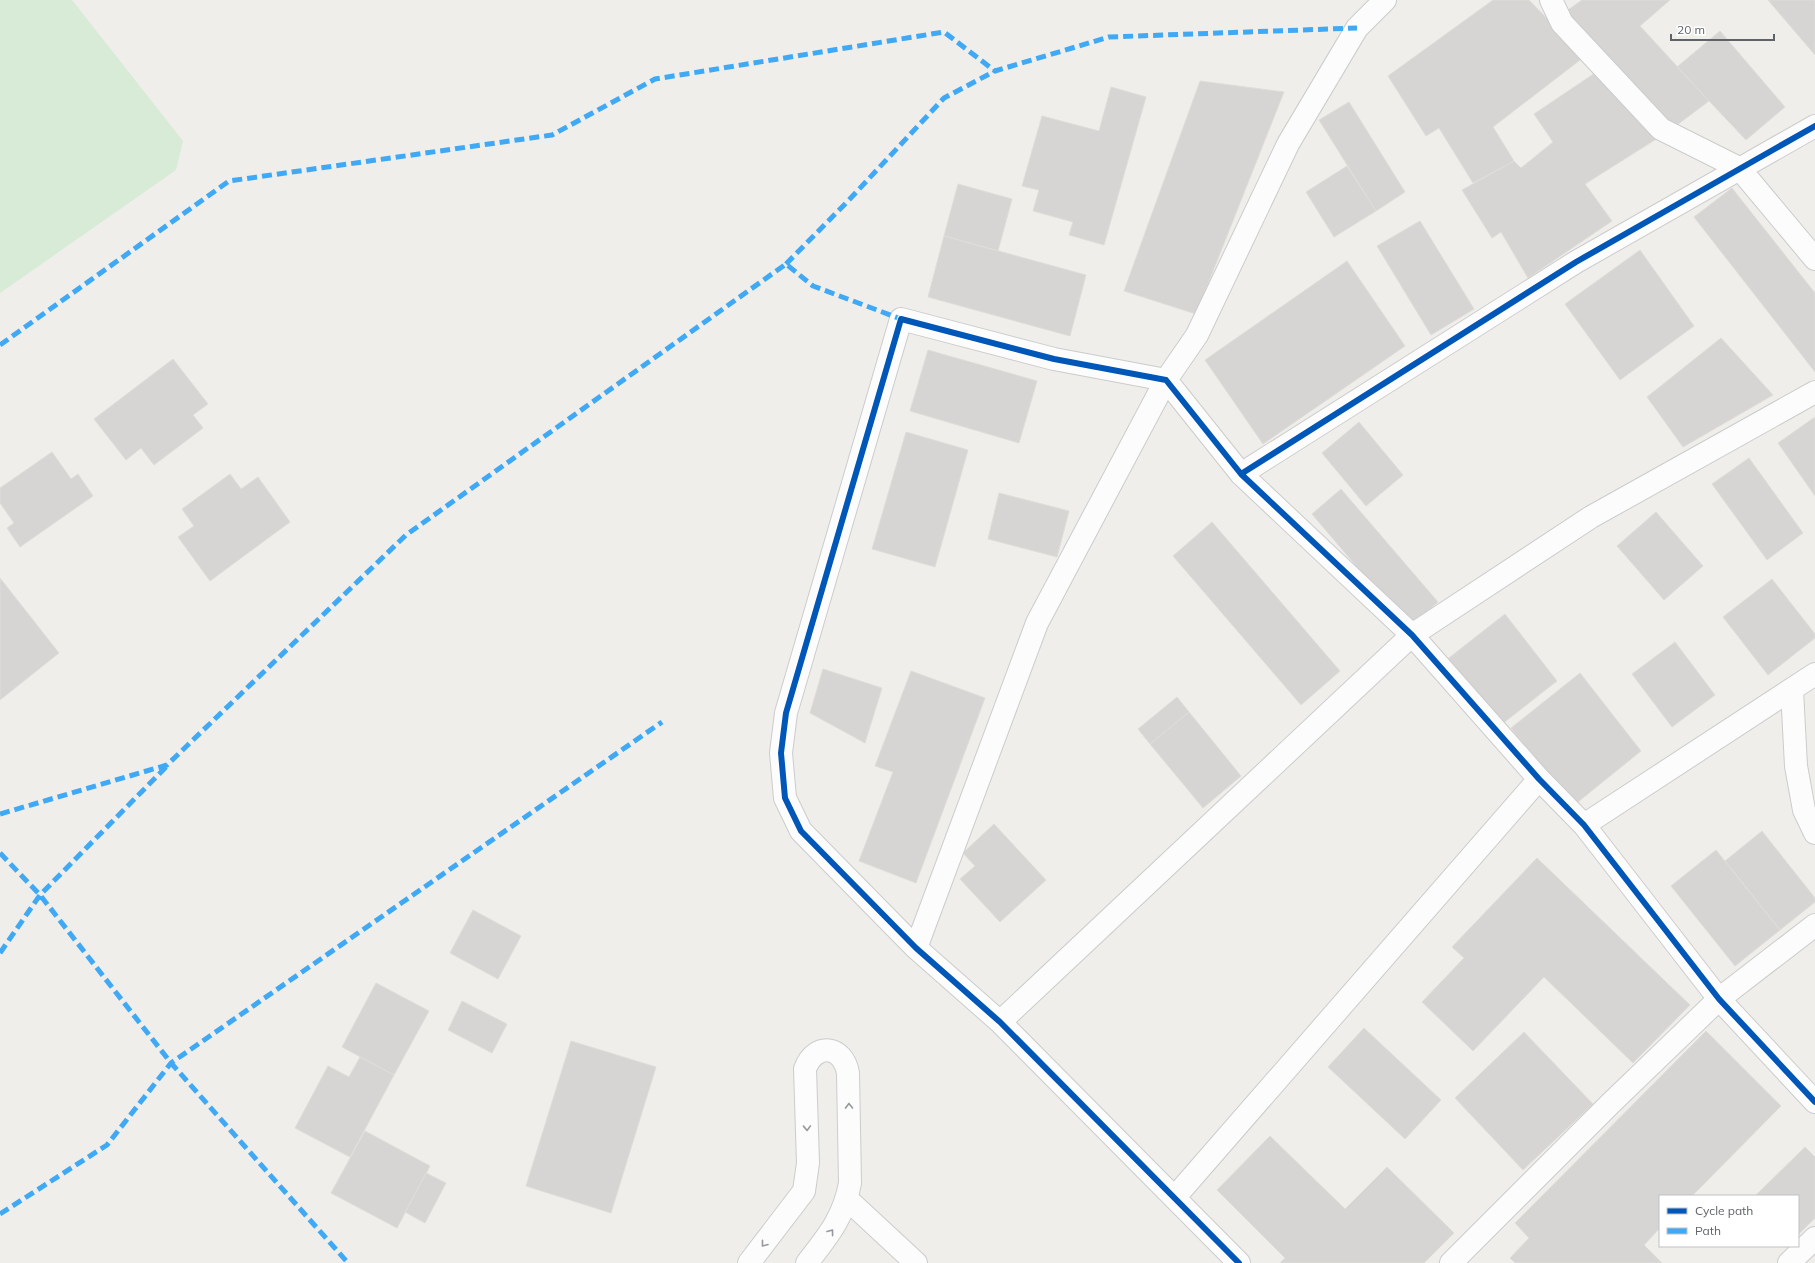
<svg xmlns="http://www.w3.org/2000/svg" width="1815" height="1263" font-family="Mulish,sans-serif">
	<rect width="100%" height="100%" fill="#efeeea"/>
	<path fill="#d8ebd6" d="M0 0H72L183 141 176 170 0 293Z"/>
	<path fill="#d6d5d3" stroke="#deddd9" d="M1493 0H1529L1584 57 1493 127 1514 161 1473 183 1439 128 1426 136 1388 76Z
		M1582 0H1670L1640 26 1709 101 1673 128 1565 12Z
		M1768 0H1815V55Z
		M1720 31 1785 107 1746 140 1677 67Z
		M1595 73 1658 138 1585 184 1612 221 1528 278 1501 232 1492 238 1462 190 1514 161 1521 168 1553 142 1534 114Z
		M1200 81 1284 92 1196 314 1124 291Z
		M1111 87 1146 97 1104 245 1069 235 1073 222 1033 211 1039 190 1022 186 1042 116 1099 131Z
		M1349 102 1405 192 1376 211 1319 120Z
		M1347 166 1376 211 1334 237 1306 192Z
		M958 184 1012 199 998 251 944 236Z
		M1732 188 1815 293V372L1694 217Z
		M1420 221 1474 309 1431 335 1377 246Z
		M944 236 1086 275 1070 336 928 297Z
		M1640 250 1694 326 1620 380 1565 304Z
		M1347 261 1405 346 1263 444 1205 360Z
		M1721 338 1773 395 1683 447 1647 397Z
		M928 350 1037 381 1019 443 910 411Z
		M173 359 208 404 193 415 203 428 154 465 141 448 126 460 94 419Z
		M1815 417V496L1778 443Z
		M1359 422 1403 475 1366 506 1322 453Z
		M906 432 968 450 935 567 872 549Z
		M52 452 71 479 78 474 93 496 20 547 7 528 14 523 0 503V488Z
		M1749 458 1803 533 1767 560 1712 484Z
		M230 474 241 489 258 477 290 522 210 581 178 537 194 526 182 509Z
		M1341 489 1438 602 1408 627 1312 514Z
		M999 493 1069 511 1057 557 988 539Z
		M1656 512 1703 566 1664 600 1617 546Z
		M1212 522 1340 671 1301 705 1173 556Z
		M0 578 59 653 0 700Z
		M1772 579 1815 634V638L1768 675 1723 617Z
		M1505 614 1557 681 1497 728 1445 661Z
		M1675 642 1715 695 1672 727 1632 674Z
		M823 669 882 688 865 743 810 713Z
		M911 671 985 698 916 883 859 861 893 772 875 766Z
		M1580 673 1641 751 1573 806 1511 728Z
		M1177 697 1189 712 1150 744 1138 729Z
		M1189 712 1241 776 1203 808 1150 744Z
		M994 824 1046 880 1000 922 960 879 975 866 963 853Z
		M1762 831 1815 898V902L1780 930 1725 861Z
		M1716 850 1780 930 1735 966 1671 886Z
		M1537 858 1690 1005 1633 1063 1544 977 1473 1051 1422 1002 1464 958 1452 947Z
		M473 910 521 936 498 979 450 953Z
		M376 983 429 1011 394 1075 342 1047Z
		M462 1001 507 1024 492 1053 448 1030Z
		M1364 1028 1441 1100 1405 1139 1328 1067Z
		M1706 1031 1781 1106 1692 1196H1660V1228L1644 1245 1662 1263H1515L1510 1258 1529 1238 1515 1223Z
		M1524 1032 1593 1104 1523 1170 1455 1098Z
		M571 1041 656 1067 611 1213 526 1186Z
		M360 1057 394 1075 350 1157 295 1128 328 1066 349 1077Z
		M365 1131 430 1166 397 1228 331 1193Z
		M1270 1136 1345 1209 1387 1167 1454 1233 1424 1263H1280L1285 1258 1217 1190Z
		M1805 1147 1815 1157V1218L1798 1235V1196H1755Z
		M426 1173 446 1183 425 1223 405 1212Z"/>
	<g fill="none" stroke-linecap="round" stroke-linejoin="round">
		<defs>
			<path id="minor" d="M1551 0 1562 23 1661 129 1739 168 1815 259
				M1241 474 1576 262 1815 126
				M1792 690 1796 766 1804 810 1815 833
				M1584 825 1815 674
				M916 948 1037 623 1166 380 1197 335 1288 144 1357 28 1385 0
				M1000 1022 1412 635 1591 517 1815 392
				M1175 1197 1539 779
				M847 1199 916 1263
				M749 1263 804 1191 808 1163 805 1069C815 1042 843 1045 848 1073L850 1183C844 1217 828 1236 807 1263
				M1239 1263 1000 1022 916 948 801 831 785 798 781 753 786 713 901 319 1054 359 1166 380 1241 474 1412 635 1539 779 1584 825 1719 999 1815 1102
				M1451 1263 1611 1103 1719 999 1815 925
				M1789 1263 1815 1238"/>
		</defs>
		<use href="#minor" stroke="#cbcccc" stroke-width="24"/>
		<use href="#minor" stroke="#fdfcfc" stroke-width="22"/>
		<path stroke="#3fa9f5" stroke-width="5" stroke-dasharray="10 5" stroke-linecap="butt" d="M786 264 848 201 944 98 995 71 1109 37 1357 28
			M0 345 229 181 552 135 655 79 944 32 995 71
			M0 814 167 765 406 535 786 264 813 286 901 319
			M0 853 40 895 171 1063 348 1263
			M0 953 40 895 166 767
			M0 1214 107 1145 171 1063 662 722"/>
		<defs>
			<path id="cycleway" d="M1241 474 1576 262 1815 126
				M1239 1263 1000 1022 916 948 801 831 785 798 781 753 786 713 901 319 1054 359 1166 380 1241 474 1412 635 1539 779 1584 825 1719 999 1815 1102"/>
		</defs>
		<use href="#cycleway" stroke="#fff" stroke-width="8"/>
		<use href="#cycleway" stroke="#0057b8" stroke-width="6"/>
	</g>
	<defs><path id="oneway-chevron" d="M-2-3.5L2.5 0L-2 3.5" fill="none" stroke-width="1.6" stroke-linecap="round" stroke-linejoin="round"/></defs>
	<g stroke="#96999c">
		<use href="#oneway-chevron" transform="translate(849 1106) rotate(-91)"/>
		<use href="#oneway-chevron" transform="translate(807 1128) rotate(88)"/>
		<use href="#oneway-chevron" transform="translate(831 1232) rotate(-53)"/>
		<use href="#oneway-chevron" transform="translate(764 1244) rotate(128)"/>
	</g>
	<rect x="1659" y="1195" width="140" height="52" fill="#ffffff" stroke="#bfc1c3"/>
	<rect x="1667" y="1208" width="20" height="6" fill="#0057b8" stroke="#bfc1c3"/>
	<text x="1695" y="1215" font-size="12" fill="#5f6368">Cycle path</text>
	<rect x="1667" y="1228" width="20" height="6" fill="#3fa9f5" stroke="#bfc1c3"/>
	<text x="1695" y="1235" font-size="12" fill="#5f6368">Path</text>
	<path d="M1671 34v6h103v-6" fill="none" stroke="#5f6368" stroke-width="2"/>
	<text x="1677" y="34" font-size="12" fill="#5f6368" stroke="#ffffff" stroke-width="3" paint-order="stroke">20 m</text>
</svg>
